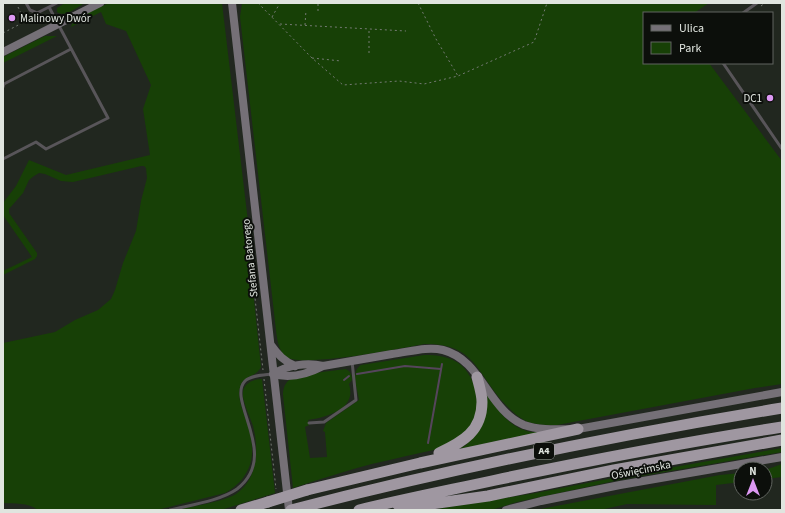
<svg xmlns="http://www.w3.org/2000/svg" width="785" height="513" font-family="'Source Sans 3',sans-serif">
	<rect width="100%" height="100%" fill="#21271f"/>
	<path fill="#174006" d="M65 3H85C78 7 64 18 57 12V8Z
		M109 3H222L251 247 250 262 261 367C257 377 243 375 240 387 237 399 243 409 246 420 257 450 255 476 225 493L157 510H38C28 502 14 504 3 503V343L55 332 75 320 98 310 111 299 115 290 123 263 136 231 141 201 147 178 146 168 144 166H141L73 182 61 181 45 174 39 173 34 176 29 180 23 193 9 209V213L37 253V256L35 259 3 275V271L32 257 3 215V203L16 186 29 160 66 175 150 155 143 109 151 85 126 31 106 24 101 12 71 27C74 16 99 8 109 3Z
		M242 3H709L694 13H644V63H709L782 161V384L755 388 557 425C546 425 534 425 524 420 516 416 509 408 503 402 476 371 474 343 424 344 403 348 298 369 285 356 278 349 277 338 276 330L240 17Z
		M45 36H57L3 63V57Z
		M424 355C437 355 450 356 461 365 478 380 485 415 466 431 460 437 451 443 443 447 436 450 427 451 420 453 399 458 378 462 357 468 336 474 314 481 293 488L283 395C283 390 284 385 288 381 296 374 333 371 345 369 350 370 352 375 352 380L349 384C350 388 351 392 350 396 347 412 322 418 308 420L309 425 305 427 310 458 327 457 325 432 323 431 326 423 359 400C358 390 350 372 361 365Z
		M262 379 275 493 221 510H177C193 506 223 502 236 494 258 479 259 449 253 426 250 417 245 407 243 397 241 385 251 379 262 379Z
		M485 391C497 410 513 434 540 432L459 449 466 445 476 434Z
		M782 448V452L624 479 517 502 491 510H431L536 493 623 476Z
		M782 464V477L765 479V470Z
		M741 473V482L716 485V505L627 504 600 510H535L720 475Z"/>
	<g fill="none" stroke-linecap="round" stroke-linejoin="round">
		<path stroke="#55455b" stroke-width="2" d="M357 374 405 366 441 369
			M344 380 349 376
			M428 443 442 364"/>
		<path stroke="#747a73" stroke-width="1" stroke-dasharray="2 3" stroke-linecap="butt" d="M258 3 312 58 343 85 399 81 424 84 458 76 534 42 547 3
			M418 3 436 39 458 76
			M761 6 765 3
			M18 7 21 13 23 12 29 18 34 17
			M318 11V3
			M272 17 280 3
			M20 19 26 15
			M280 24 406 31
			M305 25 306 10
			M3 33 26 21 29 18
			M369 53V30
			M312 58 341 61
			M252 254 251 262 263 370
			M264 379 276 489"/>
		<path stroke="#585559" stroke-width="3" d="M26 3 30 10 37 13 57 3
			M743 13 757 3
			M723 63 782 149
			M3 87 4 84 71 49
			M3 159 36 142 46 149 108 118 49 7
			M309 423 324 422 356 400 352 361
			M170 510C190 505 220 501 237 489 281 455 226 401 245 381 251 375 264 375 272 374"/>
		<path stroke="#757077" stroke-width="8" d="M232 3 289 510
			M3 52 100 3
			M271 345C278 355 284 361 295 366
			M273 374C291 379 308 374 323 366 346 362 369 358 392 354 409 352 427 346 443 350 482 360 488 410 524 425 541 431 560 429 578 429L782 392
			M273 374C288 365 307 362 323 366
			M506 510 541 501 620 485 782 457"/>
		<path stroke="#9f97a1" stroke-width="11" d="M439 453C463 442 482 431 482 402 482 394 479 385 477 377
			M307 490 420 463 578 429
			M397 504 417 506 488 496 614 470 782 440
			M241 510 268 502
			M291 510C453 468 617 435 782 408
			M359 510C404 499 450 490 496 480 591 460 686 442 782 427"/>
		<path stroke="#9f97a1" stroke-width="11" d="M268 502 307 490"/>
	</g>
	<g fill="#dd99f3" stroke="#0c0f0b" stroke-width="1.5">
		<circle cx="12" cy="18" r="4"/>
		<circle cx="770" cy="98" r="4"/>
	</g>
	<g text-anchor="middle" dominant-baseline="central" stroke-width="4" stroke-linejoin="round" paint-order="stroke">
		<rect fill="#0c0f0b" stroke="#a0a59f" stroke-width="1" x="534" y="443" width="20" height="16" rx="3"/>
		<g font-size="10" font-weight="bold" fill="#e0e5df">
			<text x="544" y="451">A4</text>
		</g>
		<g font-size="11" fill="#e0e5df" stroke="#0c0f0b" text-anchor="start">
			<text x="20" y="18">Malinowy Dwór</text>
			<text x="762" y="98" text-anchor="end">DC1</text>
		</g>
		<g font-size="11" fill="#e0e5df" stroke="#0c0f0b">
			<text transform="translate(250 258) rotate(-96)">Stefana Batorego</text>
			<text transform="translate(641 470) rotate(-11)">Oświęcimska</text>
		</g>
	</g>
	<rect width="785" height="513" fill="none" stroke="#e0e5df" stroke-width="8"/>
	<rect x="643" y="12" width="130" height="52" fill="#0c0f0b" stroke="#616560"/>
	<rect x="651" y="25" width="20" height="6" fill="#757077" stroke="#616560"/>
	<text x="679" y="32" font-size="12" fill="#e0e5df">Ulica</text>
	<rect x="651" y="42" width="20" height="12" fill="#174006" stroke="#616560"/>
	<text x="679" y="52" font-size="12" fill="#e0e5df">Park</text>
	<g transform="translate(753 481)"><circle r="19" fill="#0c0f0b" stroke="#616560"/>
	<path d="M0-3L7 15L0 10L-7 15Z" fill="#dd99f3"/>
	<text y="-6" font-size="11" font-weight="bold" text-anchor="middle" fill="#e0e5df">N</text>
	</g>
</svg>
